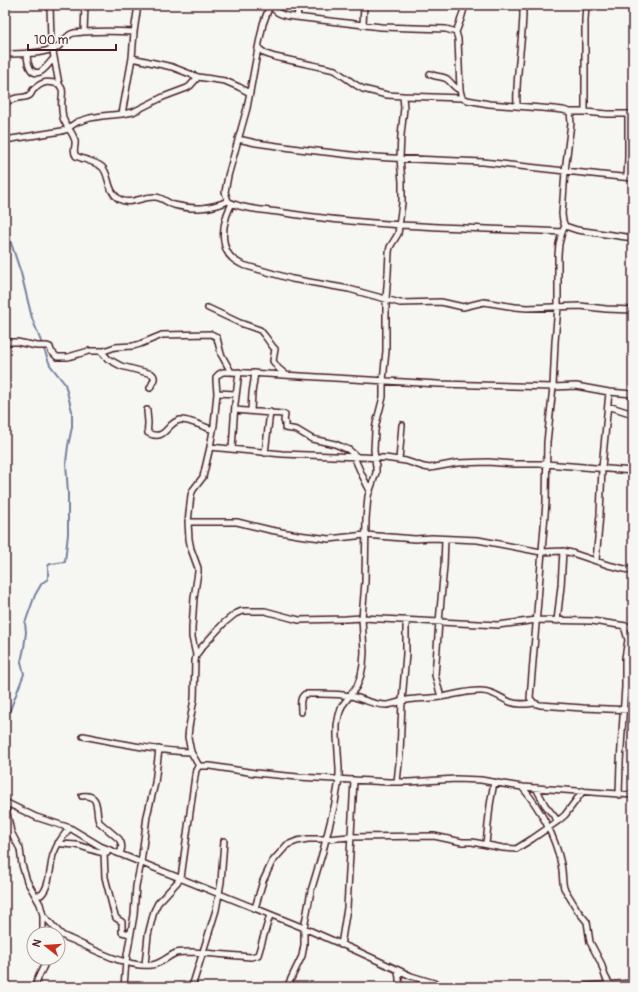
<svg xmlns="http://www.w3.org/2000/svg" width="638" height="992" font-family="Pangolin,sans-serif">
	<rect width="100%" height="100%" fill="#f6f6f2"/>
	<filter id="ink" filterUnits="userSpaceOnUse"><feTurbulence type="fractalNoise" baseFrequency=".025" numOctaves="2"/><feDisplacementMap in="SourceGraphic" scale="8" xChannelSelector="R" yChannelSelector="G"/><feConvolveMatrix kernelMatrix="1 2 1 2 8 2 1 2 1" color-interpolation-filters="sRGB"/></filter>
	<g filter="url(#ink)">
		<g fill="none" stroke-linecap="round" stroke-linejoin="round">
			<path stroke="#71819e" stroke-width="2" d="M5 225 21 273 32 318 50 365 65 384 72 411V427L68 446 66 462 68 494V534L65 562 50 564 48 566V579L42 583 35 595 25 623 26 632 24 648 21 662 24 674 5 723
				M5 731 9 739 5 748"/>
			<defs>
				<path id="street" d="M50 5 51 41 59 84C60 86 61 87 62 89 63 92 62 96 62 99 61 105 62 112 63 118 66 127 73 132 75 141 76 147 72 151 76 156 84 160 95 161 102 167 110 174 106 190 119 199 130 206 142 196 155 197 162 197 167 203 174 205 194 210 210 209 228 201
					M270 5 263 24 259 43 247 108 228 176 225 192 228 201C239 209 265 210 278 212 372 227 467 228 562 232
					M272 5C274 12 280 14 287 16L381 27 446 29 456 32 458 39 460 90 462 98 467 100 489 104 554 109 563 110 570 112 571 123 565 171 562 214 563 221 565 226 577 230 633 238
					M297 17 299 5
					M363 25 364 5
					M84 32 85 5
					M456 32 461 19 465 5
					M258 48 266 54 275 57 335 70 339 73 356 85 363 89 387 95 403 96 462 98
					M52 50C63 47 63 38 71 34 75 32 80 33 83 32 100 31 117 31 134 32
					M27 53C27 60 29 76 40 72 45 70 50 62 54 58
					M5 54C20 53 38 55 52 49
					M132 58 172 67 198 77 225 81 239 87 250 93
					M430 74C435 77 442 76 447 79 452 83 454 88 460 90
					M5 102C9 101 13 99 17 98 21 97 26 98 30 95 31 94 32 92 33 90 43 81 47 81 59 84
					M517 106C515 72 524 39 523 5
					M570 112H585L607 114H633
					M585 112V20L586 5
					M122 114 132 58 134 32 138 5
					M238 139 256 143 299 149 360 156 391 158 459 161 483 162 611 176 633 178
					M5 140 62 131 65 130 77 122 90 118 102 116 122 114 133 112 163 97 187 88 190 86 198 77
					M627 177 628 157V114
					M232 203C230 208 227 213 226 218 222 231 222 249 232 258 235 261 239 263 243 265L292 279 349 289 400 303 441 302 463 307 484 302 515 307 527 308 580 306 606 309 633 310
					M565 226 562 232 559 244 558 255V307L555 342 553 387 547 442 546 502 530 698 534 703 540 705 583 708 633 710
					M208 308 240 323 260 330 265 336 273 347 275 349 273 361 278 368 285 374
					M5 342H17L37 346H47L50 347 51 351 57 357H68L89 351H104L115 347 133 346 140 344 162 335 211 334 215 336 217 338 221 354 231 372
					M101 351 108 359 121 366 152 374C157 378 152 383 150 388
					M217 393 236 394
					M608 406 633 414
					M147 410C147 415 148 419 148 423 148 427 147 429 148 433 166 442 167 422 180 420 188 419 205 427 213 430
					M235 410 283 414 285 415 284 421 285 422V428L292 429 297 430 312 439 335 444 349 450 357 457
					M251 411 252 393 255 373
					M210 447 282 454 385 458 406 461 424 467 430 468 457 463 488 462 514 464H546L633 471
					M232 449 235 404 239 372
					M265 453 270 412
					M354 457 362 475 370 491
					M399 460 402 425
					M188 522H237L270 530 298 535 329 539 365 535 415 539 432 538 478 540 541 552 563 551 572 553 608 565 633 571
					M596 561 600 514 602 468 609 392
					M557 621 561 586 563 551
					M196 655 192 637V628L194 598 198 572V568L191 549 189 539 188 522 191 495 193 490 203 477 210 447 214 425 217 393 216 381V377L219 374 223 372H231L438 384 553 387 576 386 609 392 633 394
					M441 697 435 675 439 622 444 566 445 539
					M301 712C301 705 299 698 305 694 321 694 336 693 351 696 363 699 374 705 386 705 393 705 400 701 407 700 418 698 429 699 440 697 454 695 468 690 482 691 493 691 500 698 510 702 518 705 525 704 534 703
					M83 736C119 743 155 751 191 752
					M199 766 191 752 188 737 189 727 194 699 195 661 196 655 202 647 224 623 235 614 242 611H265L291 618 299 620 346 619 362 618 498 625 537 620 592 621 633 627
					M397 782 400 754 402 701 406 654V620
					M522 787C540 808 555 836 561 864 563 872 562 881 564 888L578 911 587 922 590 942 601 963 605 976 611 987
					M536 788 545 805 558 821
					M619 795 620 762 625 687V658L628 640 624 626
					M82 796C101 794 95 810 99 822L119 839C123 845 122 848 120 854
					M5 802 36 817 70 828 100 846 304 928 357 951 411 976 447 987
					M5 803 11 832 20 849 22 865 27 881 40 904 43 915V934
					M58 843C64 845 70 844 76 845 87 847 97 853 107 853
					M486 844 490 805 494 782
					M104 853 105 877 114 913 116 918 122 922V932L130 934
					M35 895H41C50 887 50 866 53 855 57 844 62 836 70 828
					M255 908 263 881 272 862 287 845 297 841 308 839H326L350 837 434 836 462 842H472L503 848 516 849 532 839 558 821 565 815 583 791
					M43 915C49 921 55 929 62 935 67 938 73 940 79 943 98 952 131 968 151 965 161 964 168 956 176 953 181 952 187 952 192 952L251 957 258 955 270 915
					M341 945 347 908 354 780
					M145 965 148 935 154 911 158 903 181 878 195 776 196 770 199 766H210L255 773 298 777 389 782H409L456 779 481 780 503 784 522 787 633 795
					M398 971 400 987
					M35 987C37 977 44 968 47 958
					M124 987 126 961 134 915 136 886 141 863 147 816 155 783 159 749
					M192 987 216 910 221 882 224 841
					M287 987 302 956 304 945V928L311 891 323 851 335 803 339 780V768L337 736V725L339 715 342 706 357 686 361 675 363 665 364 652 362 618 365 582 366 519 368 496 376 473V467L374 450 375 431 376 424 383 397V381L386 351V299L388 273 389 252 390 247 398 234 402 203V182L400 158 401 135 404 108 403 96
					M568 987 633 983"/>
			</defs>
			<use href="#street" stroke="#4a1f2b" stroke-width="8"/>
			<use href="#street" stroke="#f6f6f2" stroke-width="5"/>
		</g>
	</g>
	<rect width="638" height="992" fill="none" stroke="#f6f6f2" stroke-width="20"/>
	<rect x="10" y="10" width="618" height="972" fill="none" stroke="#4a1f2b" stroke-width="1.5" filter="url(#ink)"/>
	<g transform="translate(46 946) rotate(287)"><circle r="19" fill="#f6f6f2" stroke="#b1a0a2"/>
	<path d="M0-3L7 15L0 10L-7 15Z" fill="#c8321e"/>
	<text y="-6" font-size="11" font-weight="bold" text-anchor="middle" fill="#4a1f2b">N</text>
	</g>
	<path d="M28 44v6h88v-6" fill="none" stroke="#4a1f2b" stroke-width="2"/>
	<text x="34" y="44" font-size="12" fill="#4a1f2b" stroke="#f6f6f2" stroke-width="3" paint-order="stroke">100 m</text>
</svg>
